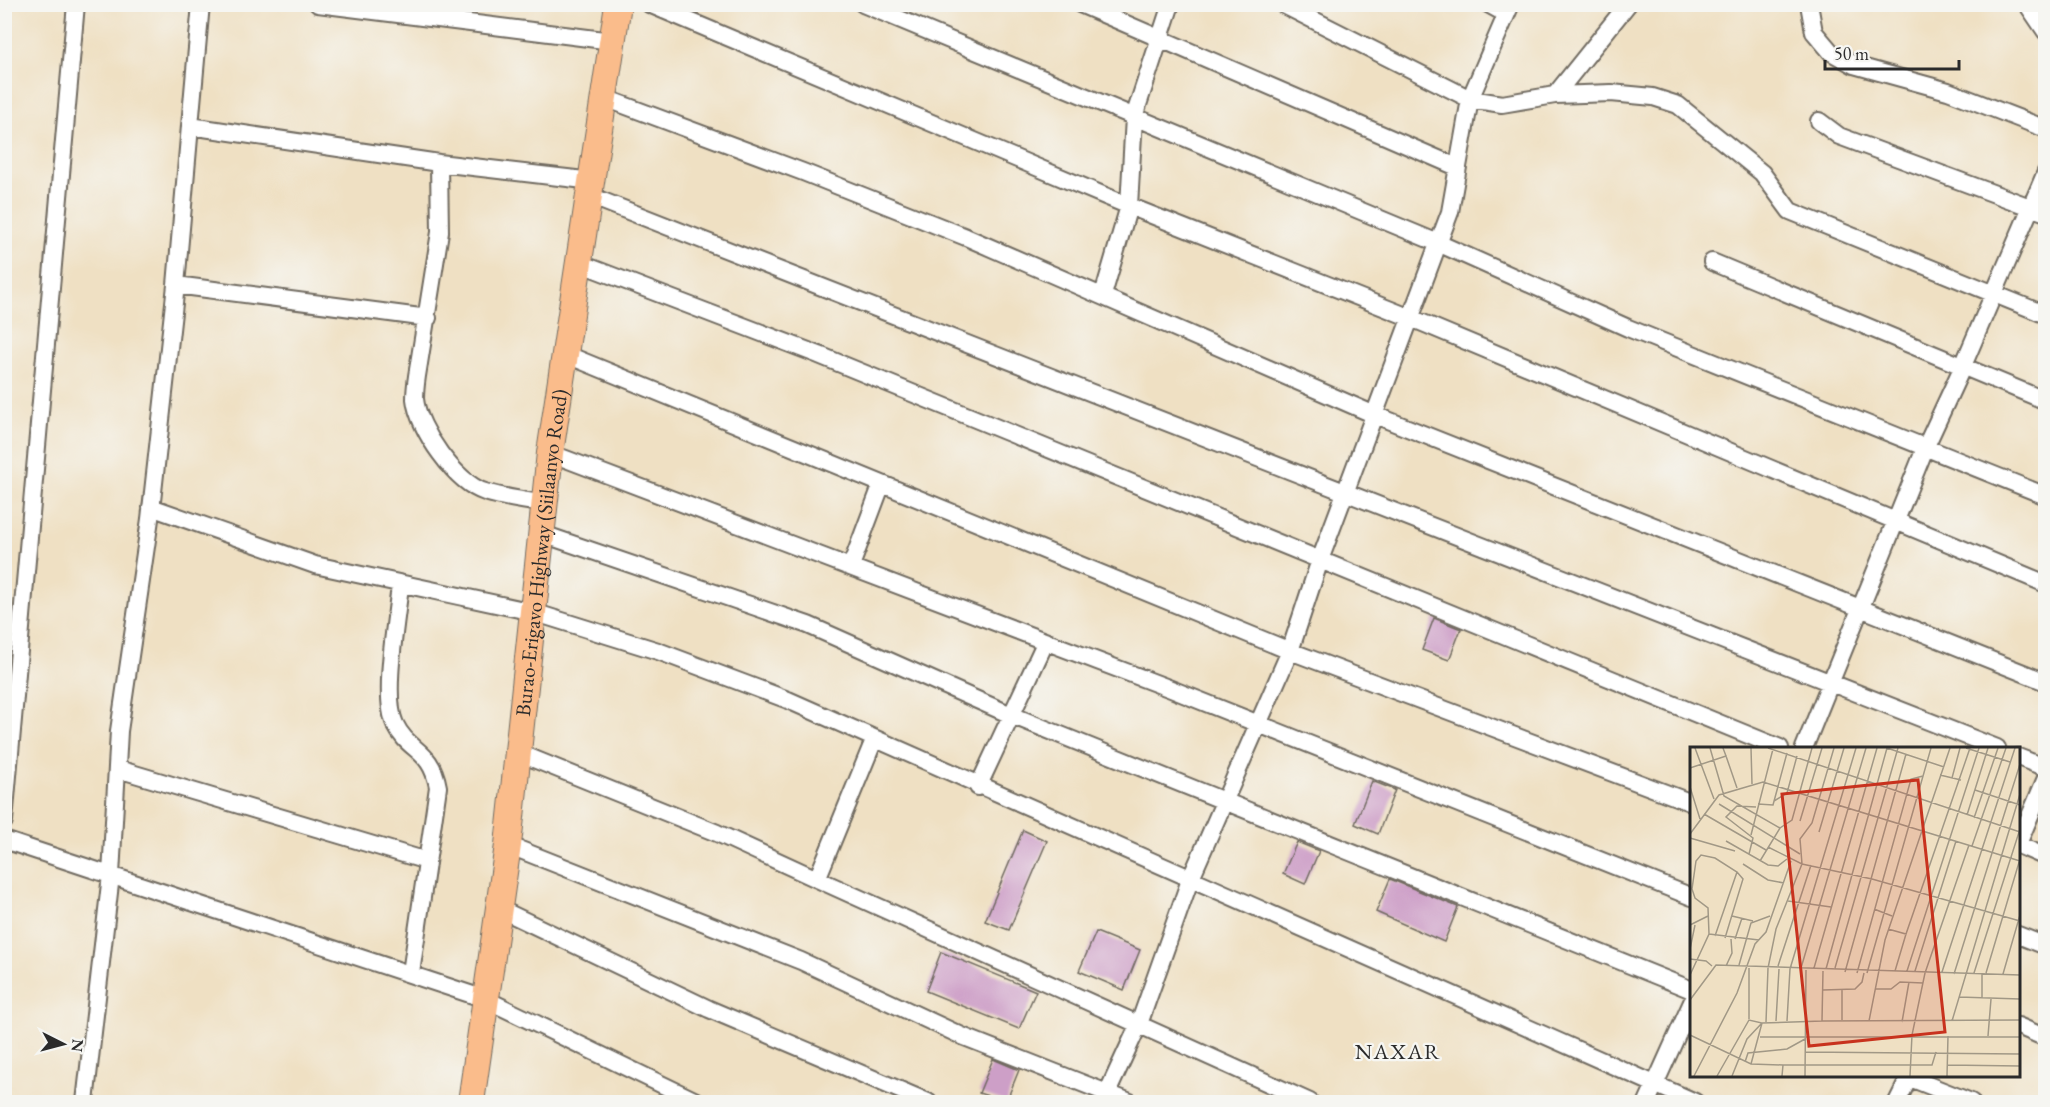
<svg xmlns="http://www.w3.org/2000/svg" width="2050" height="1107" font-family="'EB Garamond',serif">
	<rect width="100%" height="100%" fill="#f6f6f2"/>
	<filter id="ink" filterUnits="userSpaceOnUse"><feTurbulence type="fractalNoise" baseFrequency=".0167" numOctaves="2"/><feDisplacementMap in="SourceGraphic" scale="12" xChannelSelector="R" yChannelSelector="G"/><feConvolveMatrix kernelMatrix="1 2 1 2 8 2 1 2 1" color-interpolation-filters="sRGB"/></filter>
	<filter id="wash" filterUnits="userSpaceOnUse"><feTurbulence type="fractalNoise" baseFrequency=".008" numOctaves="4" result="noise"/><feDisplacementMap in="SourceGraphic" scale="24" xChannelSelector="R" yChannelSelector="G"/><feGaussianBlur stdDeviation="1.35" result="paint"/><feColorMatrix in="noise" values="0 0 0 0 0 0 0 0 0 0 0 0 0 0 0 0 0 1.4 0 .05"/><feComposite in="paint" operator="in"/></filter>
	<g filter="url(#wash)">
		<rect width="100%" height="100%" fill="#efe0c3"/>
		<g id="blocks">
			<path fill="#cd9fc7" d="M1434 618 1461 629 1449 660 1422 650Z
				M1372 781 1395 790 1378 834 1355 824Z
				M1023 830 1047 841 1009 930 985 921Z
				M1297 842 1319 851 1305 884 1283 874Z
				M1390 879 1458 907 1444 942 1376 912Z
				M1096 932 1140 950 1124 990 1079 971Z
				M941 952 1036 991 1019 1029 926 991Z
				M993 1059 1019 1070 1006 1102 979 1093Z"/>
		</g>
	</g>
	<g filter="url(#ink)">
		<use href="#blocks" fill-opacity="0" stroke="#706a60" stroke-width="1.5"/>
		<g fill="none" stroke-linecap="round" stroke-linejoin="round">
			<defs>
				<path id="minor" d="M201 4 190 126 439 163 593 181
					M318 4 612 41
					M649 4 1129 206 1411 318 2046 584
					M863 4 1438 243 1628 328 2046 496
					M1080 4 1457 167
					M1282 4 1470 99 1502 104 1555 95 1611 93 1653 97 1678 105 1762 173 1790 211 2046 315
					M1488 4 1506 14
					M1809 4 1814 32 1831 52 1854 65 1948 91 2046 129
					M2027 4 2046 32
					M1555 95 1628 4
					M605 98 803 172 966 237 1375 415 2046 682
					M1819 121 1839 136 2046 213
					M439 163 440 232 417 376C416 383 415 392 415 399 418 429 456 483 485 492 504 498 525 500 544 504
					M590 196 1997 748
					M1712 262 2046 401
					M579 263 819 355 1780 748
					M176 285 428 318
					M1103 295 1129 206 1134 117 1171 4
					M565 354 1290 651 1692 803
					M550 453 1171 689 1692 897
					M151 507 315 565 533 612 658 651 788 700 1695 1102
					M540 533 808 625 1011 715 1692 990
					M851 566 881 486
					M400 585C397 617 382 697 395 724 409 753 431 748 438 787L411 973
					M874 740 817 879 1310 1102
					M1804 748 1926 446 1962 368 2046 172
					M519 753 717 833 817 879
					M2018 757 2046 768
					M118 769 427 861
					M978 787 1045 643
					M4 821 76 4
					M4 840 485 999 698 1102
					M2018 844 2046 778
					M508 845 801 961 962 1036 1130 1102
					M2018 845 2046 857
					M498 908 709 1009 928 1102
					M2018 935 2046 946
					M2018 1026 2046 1038
					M1905 1076 1971 1102
					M85 1102 111 875 119 731 150 519 176 285 190 126
					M1103 1102 1139 1024 1190 880 1290 651 1320 560 1450 212 1470 99 1511 4
					M1647 1102 1692 1002
					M1897 1102 1910 1076"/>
				<g id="highway">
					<path id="s1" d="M471 1102 508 845 550 453 618 4"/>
				</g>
			</defs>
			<use href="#minor" stroke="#706a60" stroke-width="20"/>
			<use href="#highway" stroke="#706a60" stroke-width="28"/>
			<use href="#minor" stroke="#fff" stroke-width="16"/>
			<use href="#highway" stroke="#fabc8b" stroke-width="26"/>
		</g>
	</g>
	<g text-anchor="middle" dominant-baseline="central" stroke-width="4.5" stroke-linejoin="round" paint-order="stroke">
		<g font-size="21" fill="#2b2b2b" stroke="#f6f6f2">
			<text stroke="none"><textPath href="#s1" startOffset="554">Burao-Erigavo Highway (Siilaanyo Road)</textPath></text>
		</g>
		<g font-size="22" letter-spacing="1.5" fill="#2b2b2b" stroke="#f6f6f2">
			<text x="1398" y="1051">NAXAR</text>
		</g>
	</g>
	<g transform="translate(1690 747)">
		<rect width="330" height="330" fill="#efe0c3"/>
		<path fill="none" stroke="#a19886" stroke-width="1.5" d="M5 1 24 52M20 1 34 49 90 81M61 1 62 37M78 1 330 85M197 1 254 20M276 1 320 15M36 9 47 41M0 21 36 9 33 1M250 28 271 33M262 31 270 1M0 40 10 72M285 43 330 58M84 54 97 46 107 9M29 57 110 107M68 57 83 58 97 6M14 67 76 103M277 68 298 1M284 71 308 1M110 74 132 1M129 85 154 1M0 87 29 48 73 35 330 114M61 88 83 2M0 91 45 104M36 94 78 118 88 119 97 112M282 99 316 1M78 100 112 117 182 132 330 174M59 107 63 91 36 70 47 59 66 60M70 114 90 81 102 73 122 1M53 117 78 133 94 136M98 154 141 160M184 162 202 169M42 169 63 174M0 178 18 169M198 182 216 187 280 1M19 187 69 193M35 191 53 132 47 125M45 192 52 171M0 202 5 178M0 212 16 214 22 219M49 218 61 176 80 169M36 219 42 206 41 192M88 219 121 118M111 221 176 1M124 221 187 1M145 221 208 1M136 222 197 1M205 224 216 187M217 224 289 1M225 224 266 94M155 225 216 7M252 225 325 1M167 226 221 32 233 29M177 226 241 1M284 226 330 82M296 226 330 112M264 227 330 17M313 227 330 168M0 228 19 187 18 161 5 151 2 142 6 114 11 108 25 111 47 125 25 189M186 242H201L210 235 233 236M133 243 165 242 172 235 174 226M269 250 330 252M292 251V227M0 253 26 218 330 228M59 272V221M152 273V242M86 274 89 222M97 274 100 222 166 1M132 274 330 273M179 274 195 193 260 1M262 274 330 47M76 275 78 221 86 182 112 117 110 92 122 76 144 1M212 275 219 235M0 288 61 317 93 318M298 289 301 252M70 290H330M115 305 330 307M55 315 58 306 97 302 115 292M257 318 330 319M4 329 47 246 65 197 76 185 101 114M27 329 59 273 72 276 61 317M42 329 57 292 72 276 132 274 133 224M92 329 93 318H242L246 305M115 329 116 223M220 329 222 288 235 226 279 98M257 329 258 289"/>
		<path fill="#c8321e" fill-opacity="0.15" stroke="#c8321e" stroke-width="3" d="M228 33 255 285 119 299 92 47Z"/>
		<rect width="330" height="330" fill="none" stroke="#2b2b2b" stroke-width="3"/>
	</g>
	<rect width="2050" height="1107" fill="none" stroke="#f6f6f2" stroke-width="24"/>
	<g transform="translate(63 1044) rotate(96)" stroke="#f6f6f2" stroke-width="4.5" paint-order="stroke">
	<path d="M0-4.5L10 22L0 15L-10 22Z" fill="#2b2b2b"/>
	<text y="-9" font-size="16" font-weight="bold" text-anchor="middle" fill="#2b2b2b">N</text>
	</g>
	<path d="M1825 60v9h134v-9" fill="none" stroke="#2b2b2b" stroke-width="3"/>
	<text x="1834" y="60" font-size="18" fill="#2b2b2b" stroke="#f6f6f2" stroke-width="4.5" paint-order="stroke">50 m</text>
</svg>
